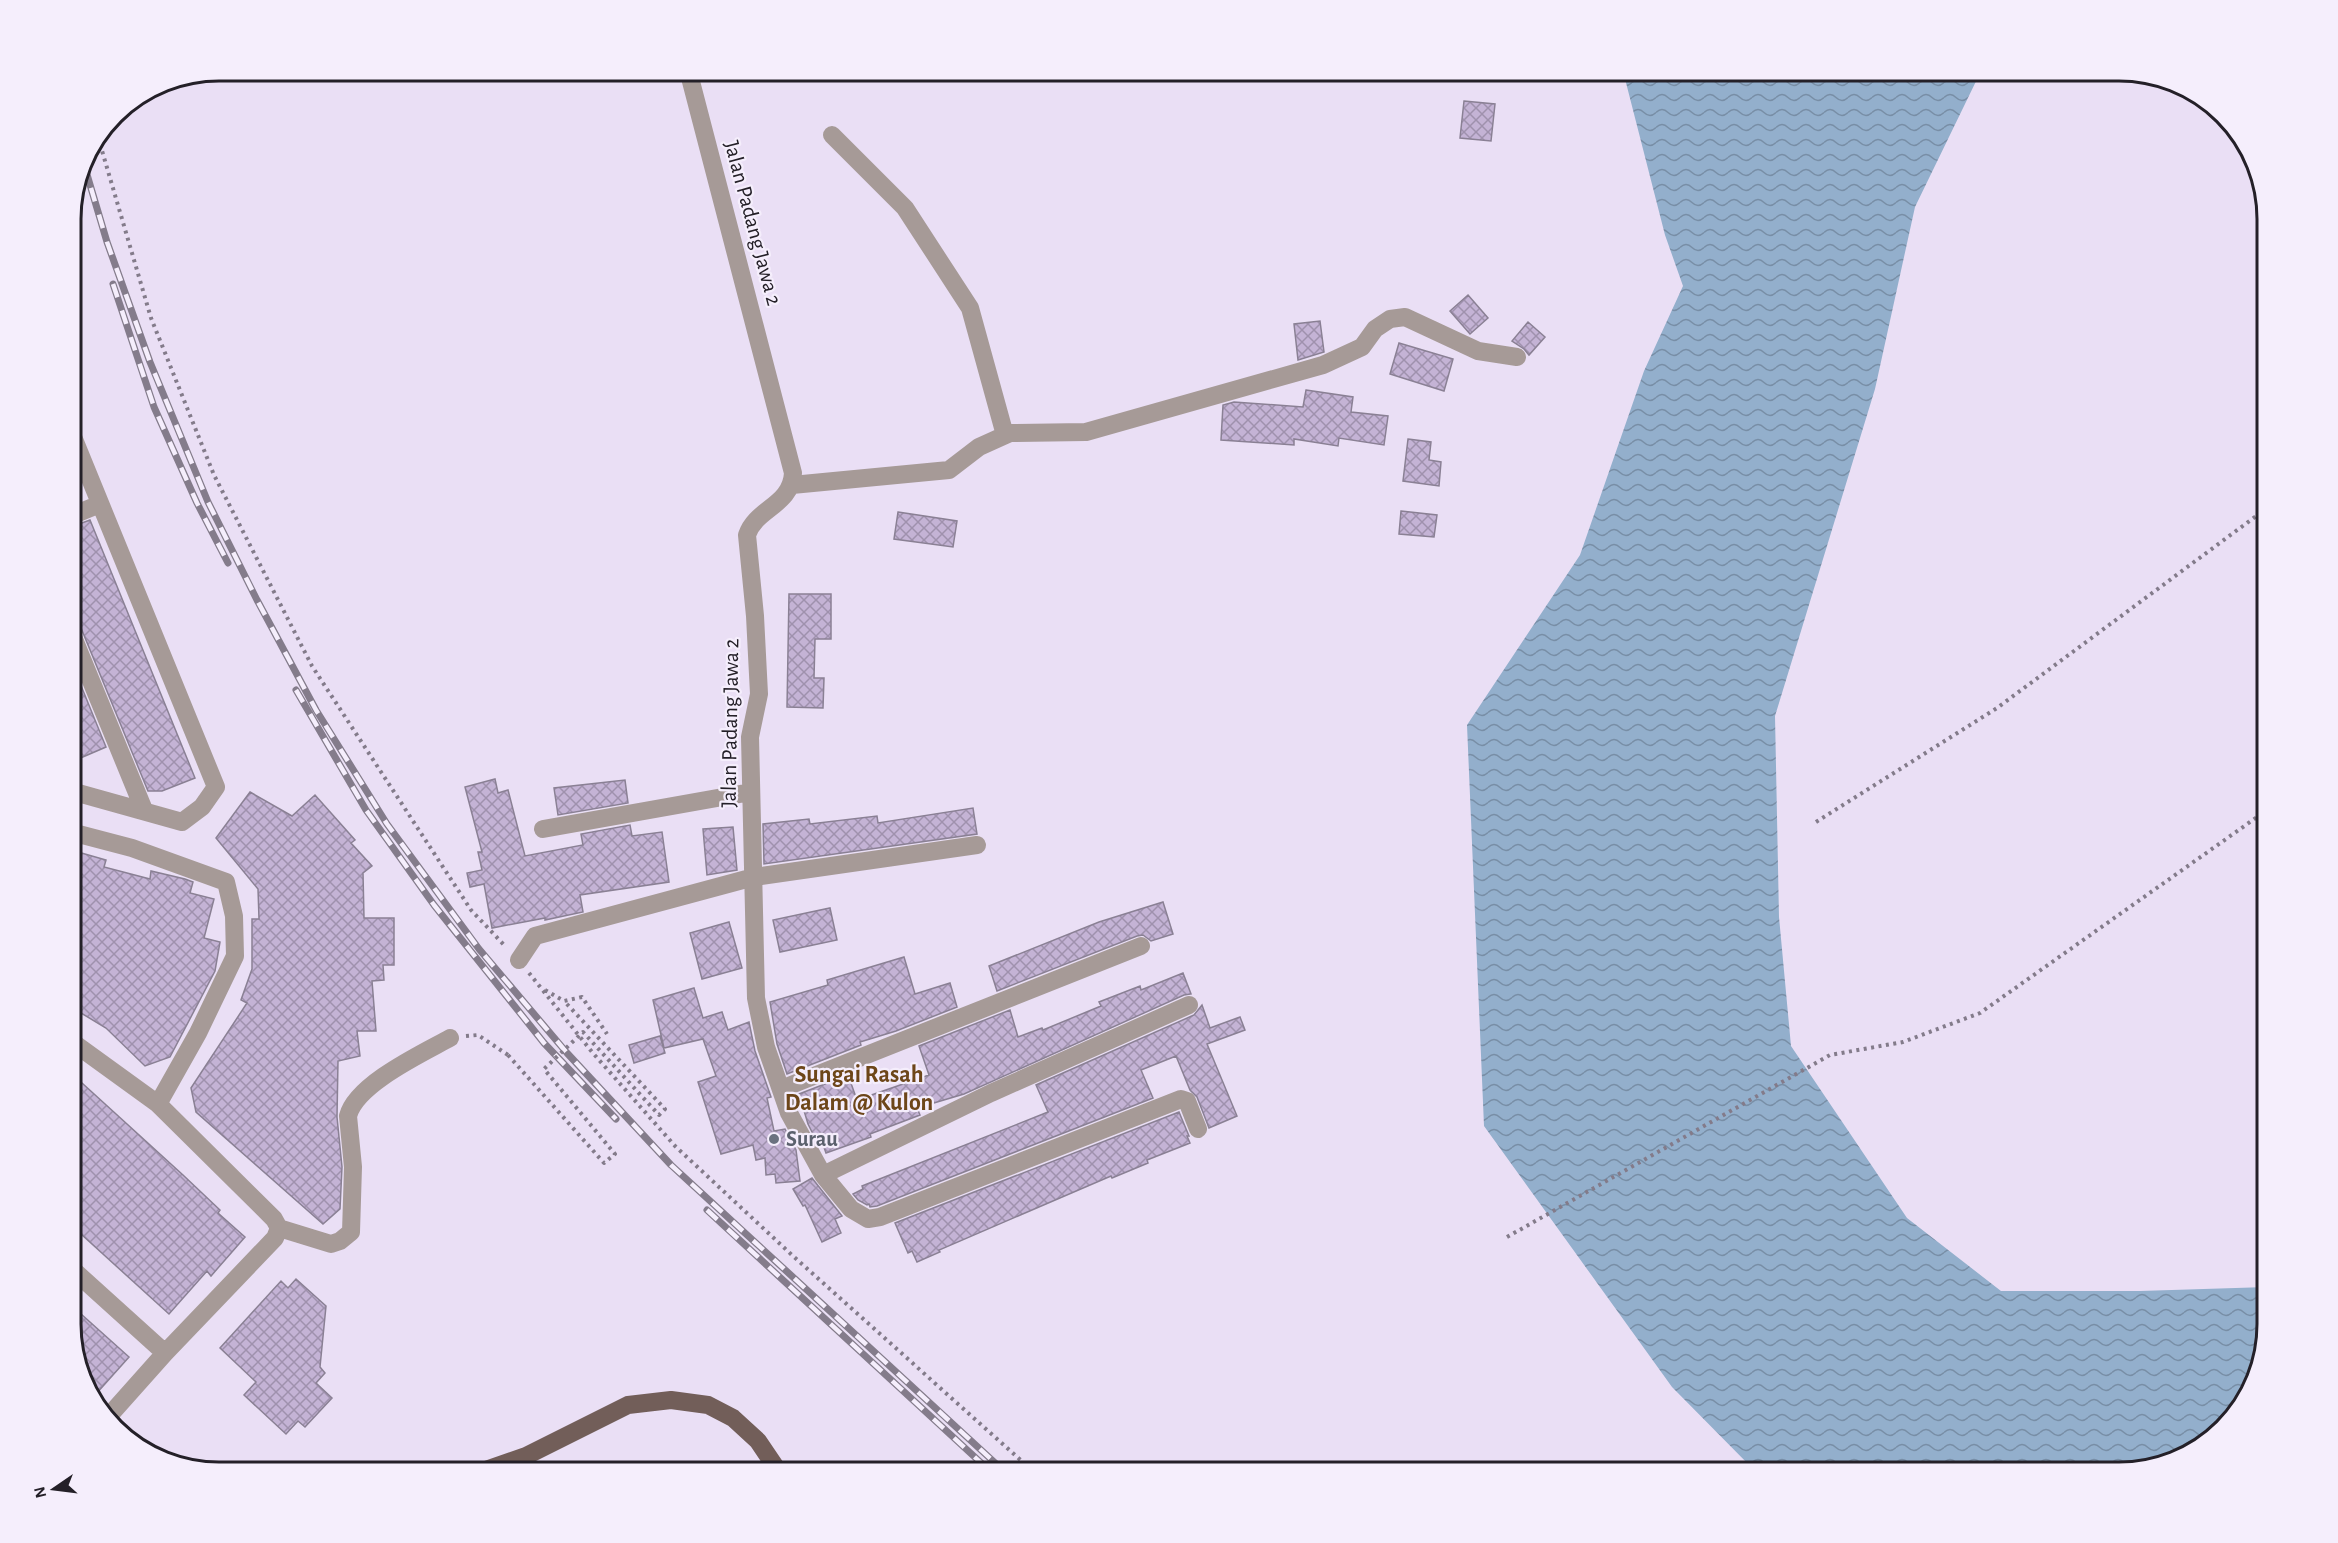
<svg xmlns="http://www.w3.org/2000/svg" width="2338" height="1543" font-family="'Alegreya Sans',sans-serif">
	<defs>
		<pattern id="water-waves" width="16" height="10" patternUnits="userSpaceOnUse" patternTransform="scale(1.5)"><rect width="16" height="10" fill="#93afcc"/><path d="M0 5q4-4 8 0t8 0" fill="none" stroke="#788ea6"/></pattern>
		<pattern id="building-cross-hatch" width="8" height="8" patternUnits="userSpaceOnUse" patternTransform="scale(1.5)"><rect width="8" height="8" fill="#c4b3d5"/><path d="M0 0l8 8M0 8l8-8" fill="none" stroke="#9f91ad"/></pattern>
	</defs>
	<rect width="100%" height="100%" fill="#eadff5"/>
	<path fill="url(#water-waves)" d="M1623 71H1981L1915 207 1875 389 1775 716 1779 917 1791 1046 1907 1218 2001 1291H2140L2267 1287V1324L2243 1406 2193 1453 2119 1472H1756L1672 1387 1484 1126 1467 725 1580 555 1644 371 1683 286 1665 235Z"/>
	<path fill="url(#building-cross-hatch)" stroke="#8a8094" stroke-width="1.5" d="M1464 101 1495 104 1491 141 1460 138Z
		M1468 295 1488 318 1470 334 1450 311Z
		M1320 321 1324 352 1298 360 1294 324Z
		M1528 322 1545 337 1529 355 1524 349 1512 341Z
		M1399 343 1453 359 1444 391 1390 374Z
		M1306 390 1353 397 1351 412 1388 416 1384 445 1339 438 1338 446 1294 439V445L1221 440 1223 405 1234 402 1303 407Z
		M1408 439 1431 442 1429 460 1441 462 1439 486 1403 481Z
		M71 478 80 500 71 504Z
		M1401 511 1437 515 1434 537 1399 534Z
		M898 512 957 521 953 547 894 539Z
		M90 520 195 778 162 791H148L81 628 77 623 71 621V527Z
		M789 594H831V639H815L814 678H824L823 708 787 707Z
		M71 661 106 747 71 762Z
		M495 779 498 793 508 790 525 856 583 845 581 834 630 825 632 836 662 832 669 882 580 895 583 912 545 920V918L492 928 484 884 470 887 467 873 482 870 478 852H482L465 787Z
		M625 780 628 803 558 815 554 788Z
		M250 792 292 816 315 795 355 840 351 843 372 866 363 873 364 918H394V965H383L384 980 372 981 376 1031H357L360 1056 338 1061 337 1117 342 1167 340 1209 323 1224 196 1112 191 1088 247 1003 241 1000 252 969V919H259L258 889 216 838Z
		M973 808 977 834 764 864 763 824 809 819 810 824 877 816 878 823Z
		M733 827 737 870 707 875 703 829Z
		M71 850 106 860 104 867 150 879 151 871 185 879 193 882 190 893 214 899 204 938 220 942 215 971 170 1057 145 1066 106 1028 71 1007Z
		M1163 902 1173 934 1151 941 1143 935 1137 936 997 991 989 966 1099 922Z
		M830 908 837 940 780 952 773 920Z
		M729 922 742 968 702 979 690 933Z
		M904 957 915 994 950 983 957 1007 896 1031 860 1042 861 1045 787 1074 777 1044 770 1002 828 985 827 980Z
		M1183 973 1191 994 1184 995 964 1094 917 1108 920 1115 870 1134 871 1137 826 1153 821 1139 816 1140 808 1124 799 1094 848 1075 857 1100 929 1075 919 1046 1010 1010 1018 1037 1042 1028 1043 1030 1101 1006 1099 1002 1140 986 1141 990Z
		M694 988 703 1018 722 1012 728 1030 749 1022 755 1051 771 1097 767 1098 774 1131 785 1129 796 1150 800 1181 776 1183 775 1174 766 1175 765 1158 756 1160 753 1145 721 1154 698 1082 716 1076 703 1039 664 1048 653 1000Z
		M1202 1005 1210 1028 1240 1017 1245 1030 1207 1044 1237 1116 1209 1128 1197 1097 1190 1090 1176 1056 1141 1070 1153 1098 877 1206 870 1207 869 1204 867 1205 858 1200 853 1194 863 1189 862 1186 1048 1112 1036 1085 1194 1015Z
		M660 1036 665 1053 634 1063 629 1045Z
		M71 1073 183 1175 220 1210 218 1213 245 1237 211 1276 207 1271 169 1314 71 1225Z
		M1179 1112 1189 1136H1187L1190 1143 1147 1160 1148 1163 1112 1178 1111 1176 939 1250 940 1252 917 1262 912 1251 908 1253 895 1223Z
		M812 1178 842 1216 835 1219 841 1233 822 1242 805 1205 803 1206 793 1189Z
		M296 1279 326 1306 320 1367 325 1373 316 1383 332 1398 305 1427 298 1421 286 1434 244 1395 256 1382 220 1348 281 1281 288 1288Z
		M71 1305 129 1357 96 1394 87 1386 71 1333Z"/>
	<g fill="none" stroke-linecap="round" stroke-linejoin="round">
		<path stroke="#837b8a" stroke-width="4" stroke-dasharray="3 4.5" stroke-linecap="butt" d="M98 137 151 318 214 475 312 666 471 910 506 947
			M1816 822 1997 708 2267 508
			M529 973 592 1052 675 1146 793 1256 1034 1472
			M545 990 564 1001 582 997 607 1034
			M466 1036 478 1035 508 1055
			M1507 1237 1830 1055 1903 1042 1980 1013 2267 810"/>
		<path stroke="#a69a97" stroke-width="18" d="M688 70 793 473C791 506 756 508 747 535L755 616 759 694 750 737 756 998 766 1047 789 1113 823 1175 851 1209 868 1219 880 1217 1181 1099 1187 1101 1198 1129
			M832 135 905 208 970 308 1005 435
			M71 432 216 787 202 807 182 822 71 791
			M792 485 949 470 979 447 1010 433 1086 432 1323 365 1362 347 1375 329 1390 319 1405 317 1478 351 1517 357
			M71 516 100 504
			M71 632 144 810
			M543 829 751 792
			M71 832 132 848 226 882 234 916 235 956 198 1033 158 1104
			M519 960 535 936 754 877 977 845
			M71 1041 158 1104 274 1219 279 1228 275 1238 165 1353 108 1417
			M781 1089 1141 946
			M823 1175 991 1093 1189 1005
			M279 1228 331 1244 340 1241 351 1232 353 1167 348 1116C356 1084 423 1053 450 1038
			M71 1268 165 1353"/>
		<path stroke="#725e59" stroke-width="18" d="M480 1472 526 1456 628 1405 671 1400 708 1405 733 1418 758 1441 779 1472"/>
		<defs>
			<path id="rail" d="M83 161 107 242 150 362 208 502 257 600 316 710 387 824 479 949 567 1053 671 1165 1005 1472
				M113 284 154 407 197 503 228 563
				M296 690 366 810 434 905 544 1043 616 1119
				M707 1210 991 1472"/>
		</defs>
		<use href="#rail" stroke="#847c8b" stroke-width="7"/>
		<use href="#rail" stroke="#f5eefc" stroke-width="4.5" stroke-dasharray="14" stroke-linecap="butt"/>
		<path stroke="#837b8a" stroke-width="4" stroke-dasharray="3 4.5" stroke-linecap="butt" d="M508 1055 604 1163 615 1154 544 1069 583 1032 659 1115 665 1109 564 1001"/>
	</g>
	<circle fill="#6b7280" stroke="#f5eefc" stroke-width="2" cx="774" cy="1139" r="6"/>
	<g text-anchor="middle" dominant-baseline="central" stroke-width="4.5" stroke-linejoin="round" paint-order="stroke">
		<g font-size="22" fill="#242028" stroke="#f5eefc">
			<text transform="translate(753 223) rotate(75)">Jalan Padang Jawa 2</text>
			<text transform="translate(730 723) rotate(-89)">Jalan Padang Jawa 2</text>
		</g>
		<g font-size="22" font-weight="bold" fill="#5b616d" stroke="#f5eefc" text-anchor="start">
			<text x="786" y="1139">Surau</text>
		</g>
		<g font-size="24" font-weight="bold" fill="#6d4619" stroke="#f5eefc">
			<text x="859" y="1075">Sungai Rasah<tspan x="859" dy="28">Dalam @ Kulon</tspan></text>
		</g>
	</g>
	<path d="M0 0H2338V1543H0ZM219 81H2119A138 138 0 0 1 2257 219V1324A138 138 0 0 1 2119 1462H219A138 138 0 0 1 81 1324V219A138 138 0 0 1 219 81Z" fill="#f5eefc" fill-rule="evenodd"/>
	<path fill="none" stroke="#242028" stroke-width="3" d="M219 81H2119A138 138 0 0 1 2257 219V1324A138 138 0 0 1 2119 1462H219A138 138 0 0 1 81 1324V219A138 138 0 0 1 219 81Z"/>
	<g transform="translate(54 1489) rotate(256)" stroke="#f5eefc" stroke-width="4.5" paint-order="stroke">
	<path d="M0-4.5L10 22L0 15L-10 22Z" fill="#242028"/>
	<text y="-9" font-size="16" font-weight="bold" text-anchor="middle" fill="#242028">N</text>
	</g>
</svg>
